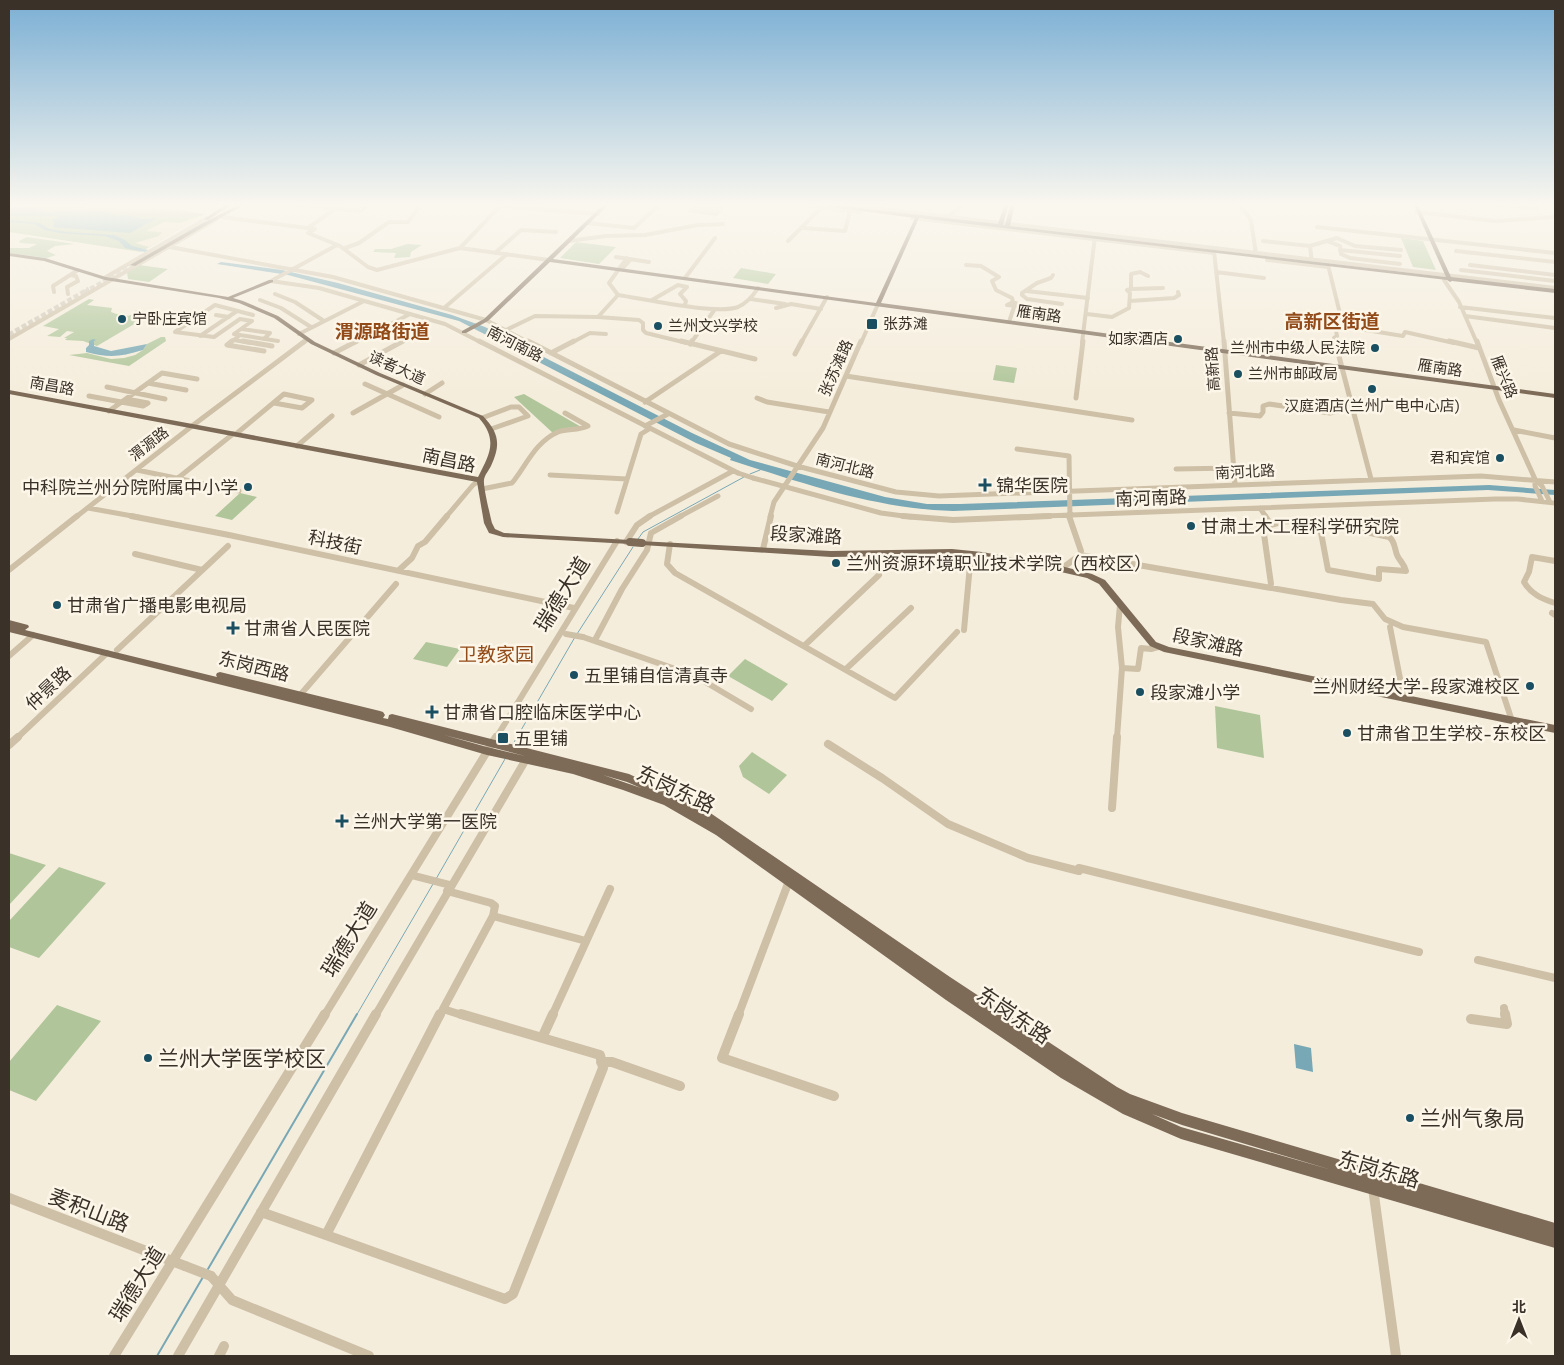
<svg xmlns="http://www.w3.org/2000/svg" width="1564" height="1365" font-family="'Work Sans','Noto Sans SC',sans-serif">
	<rect width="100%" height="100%" fill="#f5eddc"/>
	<path fill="#b0c69a" d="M9 203H64L89 208 179 210 205 214 141 252 9 232Z
		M696 203H723L727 204 717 216 688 212Z
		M27 237 75 244 55 246 47 251 56 255 47 258 9 253V248H29L37 244 20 243 19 241Z
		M1401 238 1423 241 1436 270 1413 267Z
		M576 242 616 247 599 264 560 258Z
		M407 244 422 245 411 252 410 257 394 258 396 253 373 252 375 249H391Z
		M139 265 168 269 149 282 128 279 127 272Z
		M741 268 776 274 768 284 733 278Z
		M89 299 94 300 87 305 112 308 111 312C119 315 130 320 136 310L153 313 97 346 83 341 65 340 67 338H64L74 332 67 331 60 337 47 336 59 329 43 326Z
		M161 337H165L166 341 129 366 69 355 87 353 111 359 124 358 135 355 143 350 147 344Z
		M996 365 1017 368 1014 383 993 380Z
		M524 394 583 428 554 434 514 397Z
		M240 493 257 497 232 520 215 516Z
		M426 642 460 649 447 667 413 659Z
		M745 659 788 684 772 701 728 676Z
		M1215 706 1260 715 1264 758 1217 748Z
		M752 752 787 775 769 794 743 777 739 766Z
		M9 853 46 865 9 905Z
		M59 867 106 883 39 958 9 947V921Z
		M57 1005 101 1021 36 1101 9 1090V1062Z"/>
	<path fill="#eee2c2" d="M200 216H203L149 247 135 243 159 236 162 232 146 231 158 225 165 222 180 223Z"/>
	<path fill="#78a8b5" d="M9 203 24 204 21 206 42 209 45 212 72 210 105 211 116 216 127 215 143 219 157 218 130 233 53 227 55 223 52 220 58 218 57 216H9Z
		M9 220 40 223 49 229 66 232 114 235 125 240 132 246 148 250 145 252 125 248 119 241 104 236 60 233 45 230 34 224 9 222Z
		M221 262 282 270 338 283 452 315 485 327 692 433 750 460 885 497 927 504H960L1489 485 1555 490V495L1488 490 953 511C876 509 802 483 730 460L731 458 696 443 459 321 288 275 217 264Z
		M93 339 96 340 94 341V346L111 351 147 344 143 350C120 357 109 358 86 352V348L89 345V341Z
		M1294 1044 1311 1048 1313 1072 1296 1068Z"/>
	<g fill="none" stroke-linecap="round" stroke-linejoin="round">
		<path stroke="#78a8b5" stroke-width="1" d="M750 474 760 470
			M638 539 643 532 744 477
			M577 634 633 547
			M513 744 575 637
			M436 879 505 759
			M356 1016 433 884"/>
		<path stroke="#78a8b5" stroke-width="2" d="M208 1269 357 1014
			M157 1356 203 1277"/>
		<path stroke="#d0c7b8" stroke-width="5" stroke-dasharray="5 2.5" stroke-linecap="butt" d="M84 293 133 265
			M9 335 89 289"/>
		<path stroke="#cec0a7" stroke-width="4" d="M286 203 360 211 371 203
			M787 203 861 212
			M831 203 1555 288
			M1486 203 1536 208
			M1240 205 1251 220 1256 254
			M501 206 598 214
			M1416 212 1495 221 1555 217
			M222 217 315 229 308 233 340 246 368 267 377 270 460 248 503 203
			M947 217 966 203
			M912 218 1214 253
			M588 223 634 228 661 203
			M1317 227 1555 253
			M308 228 335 209
			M803 228 845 231 850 211
			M569 241 606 236 645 235 698 225 723 224
			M788 241 822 207
			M1263 241 1310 246
			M1327 241 1340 246 1341 254 1350 258 1400 264
			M170 247 333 277 486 320 530 343
			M345 248 359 243 389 222H408L422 203
			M460 248 549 260
			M1340 250 1400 256
			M1214 251 1224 343
			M1456 251 1555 262
			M495 253 521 230 556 232
			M616 257 649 262
			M627 258 619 269 624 267 631 259
			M1267 260 1328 267
			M1312 263 1310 246 1337 238 1355 246 1401 250
			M966 265 981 266 999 277
			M1328 265 1343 326
			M1470 265 1555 275
			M1461 270 1555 281
			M1216 272 1264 278
			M1053 275 1051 278 1037 283 1022 293V295L1027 299 1062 304
			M106 277 207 218
			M999 277 992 281 996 290 1012 298 1013 302
			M685 278 715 238
			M1444 280 1459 302 1477 343
			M271 281 319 288 445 324 482 343
			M271 281 337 245
			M1131 289 1163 288
			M1027 291 1088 298
			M54 292 53 286 78 270
			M68 294 67 287 78 281 76 276 70 275
			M275 294 295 302 324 321
			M618 295C645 299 716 315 738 307 747 303 753 296 758 288
			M751 299 785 304
			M260 300 281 308 311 327
			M652 300 678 285 687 287 680 294 686 301 685 305
			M1130 301 1174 298 1179 295 1178 292
			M1013 302 1018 304 1017 306 1007 305Z
			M1460 307 1555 318
			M444 308 507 254
			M776 308 791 304 821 309
			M1087 314 1112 317 1129 308 1130 293 1127 290 1131 289V274L1140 272 1148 276
			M216 315 229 317
			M1465 316 1555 328
			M598 317 639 320 643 323V330L646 333 687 343
			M1009 322 1014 307
			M242 329 270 333 264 339
			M506 330 535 316 598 317 618 295 609 283 619 269
			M299 334 364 301
			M240 335 278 341
			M200 336 237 311
			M9 339 217 219
			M234 340 251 343
			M230 343 240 335 234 334 252 321 240 319 214 337 175 332 215 305 253 315
			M303 343 307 340
			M354 343 410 314
			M400 343 422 331
			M571 343 590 333 606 334
			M691 343 715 309
			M801 343 827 297
			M861 343 878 304
			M1082 343 1095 236
			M1335 343 1334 338 1337 336 1335 325 1403 336 1405 332 1454 343"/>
		<path stroke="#cec0a7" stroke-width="5" d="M232 341 227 345 264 351
			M243 341 272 346
			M479 341 738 473
			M528 341 729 444 797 466 896 492 939 496 1481 476 1555 482
			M681 341 755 359
			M1224 341 1235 485
			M1335 341 1371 479
			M1449 341 1479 348
			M1477 341 1499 400 1535 479 1542 486 1550 502
			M690 344 692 341
			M334 353 357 341
			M551 353 574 341
			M795 354 802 341
			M359 365 403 341
			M846 376 1132 420
			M148 383 186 390
			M365 384 439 417
			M107 387 165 399
			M425 394 442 383
			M89 396 143 406 148 403 126 399
			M757 398 767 402 829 412
			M1076 398 1083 341
			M645 402 721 351
			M109 411 162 373 197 379
			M353 413 403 385
			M1229 413 1260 416 1263 412V406L1269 404 1330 413 1338 411V407
			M482 418 511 407H519L528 416 491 429
			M645 426 668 414
			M1514 430 1555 438
			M236 434 284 394 312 400 302 408 274 403
			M297 446 332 416
			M1017 449 1069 456 1070 517
			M1176 469 1234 468
			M137 470 239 491
			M550 475 627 479
			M753 478 881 513 911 517
			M1535 479V486L1542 501
			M168 486 233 434
			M482 489 512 483C526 466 535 442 558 432 568 428 578 431 588 426L565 413
			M88 508 138 517
			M1260 508 1266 517
			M617 512 641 434 649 429
			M76 517 192 426 305 341
			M446 517 473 485 480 480
			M648 517 733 471
			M679 517 718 496
			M770 517 774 502 823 428 861 341
			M1018 517 1495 499H1518L1555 503"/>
		<path stroke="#cec0a7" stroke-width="6" d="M131 516 229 535 574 608
			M903 516 953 520 1050 516
			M1265 516 1270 523
			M1319 522 1389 537C1396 542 1394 550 1398 557 1401 562 1404 564 1406 571L1379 569V579L1328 570Z
			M626 542 637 525 650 516
			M670 544 667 564 675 573 895 698 957 632
			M763 549 771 516
			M135 554 202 570
			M1080 555 1341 600 1373 604 1385 619 1403 627 1486 642 1512 721
			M1555 561 1532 557 1529 572 1524 582C1531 594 1542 599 1555 603
			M1061 569 1080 555 1081 551 1069 516
			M9 570 77 516
			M399 570 412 558 418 546 425 542 447 516
			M1271 584 1263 527 1285 521 1319 522
			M1552 613 1555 615
			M1390 627 1404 699
			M964 630 971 554
			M583 637 684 672 702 680 751 709
			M595 640 622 589 647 550 651 533 681 516
			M805 645 879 575
			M117 650 228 546
			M9 656 33 635
			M1122 668 1138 669 1141 648 1151 649 1158 647
			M846 669 911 608
			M301 694 396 584
			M17 738 107 653
			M496 738 617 541
			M1117 738 1122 668 1118 627 1120 605"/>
		<path stroke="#cec0a7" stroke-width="8" d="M828 744 882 778 948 824 1028 858 1079 871V868L1419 952
			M9 745 18 737
			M1112 808 1117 737
			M411 875 450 885
			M493 916 586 941
			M1478 960 1555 978
			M1504 1008 1505 1016
			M443 1009 493 916 495 906 491 903 447 891
			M324 1016 496 737
			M375 1016 528 756
			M440 1016 443 1009 465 1016
			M552 1016 610 889
			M738 1016 789 881"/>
		<path stroke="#cec0a7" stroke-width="10" d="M739 1014 722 1058 834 1096
			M1471 1019 1507 1024 1505 1014
			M542 1038 553 1014
			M601 1062H612L680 1086
			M1373 1188 1396 1356
			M9 1198 185 1266
			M261 1212 326 1235
			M326 1235 505 1299 513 1294 603 1068 600 1055 461 1014
			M326 1235 440 1014
			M211 1276 232 1300 369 1356
			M114 1356 325 1014
			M178 1356 376 1014
			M219 1356 224 1346"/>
		<path fill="#7d6b58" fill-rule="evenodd" d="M228 203H234L208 220 204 219Z
			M242 203H248L205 226 135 266 130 265 201 224Z
			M605 203H610L553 259 876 303 915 218 800 203H817L998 224 1005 203H1009L1003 225H1005L1011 203H1015L1010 226 1446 277 1413 203H1417L1451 277 1555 289V293L1452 281 1450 282 1447 280 919 218 881 303 1555 394V398L550 262 488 321 466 333H462V331L484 319Z
			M9 253 45 258 106 277 228 297 269 280H273V282L233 298 243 301 278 316 315 342 380 373 483 416C499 433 501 444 491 466 489 470 484 476 484 480 483 486 490 515 492 523L495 529 504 533 630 540 634 542 630 544 503 537 489 533 484 523 477 482 9 394V390L478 477C490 454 498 440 479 418L376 375 311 344 274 318 239 303 219 298 105 280 44 261 9 256Z
			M639 541 831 551 952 549 982 552 1061 566 1092 574 1105 580 1156 642 1169 647 1555 725V733L1164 652 1150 646 1099 584 1087 578 1061 572 982 558 952 555 831 557 642 545H639L638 543Z
			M9 620 28 625 29 627 25 630 217 677 216 675 217 673 220 672 380 711 383 712 385 715 383 718 388 719 389 715 392 714 629 774 706 810 950 977 1117 1087 1130 1094 1182 1113 1555 1223V1248L1181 1139 1123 1114 1061 1078 946 1000 716 835 664 805 623 790 573 774 487 755 390 727 9 632V626L13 627 9 626ZM444 735 525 756 487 747ZM603 775 627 782 641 788ZM1152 1114 1182 1125 1332 1170 1181 1127Z"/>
		<path stroke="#cec0a7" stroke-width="5" d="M738 473 753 478"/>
		<path stroke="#cec0a7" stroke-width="6" d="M566 634 583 637"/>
		<path stroke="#cec0a7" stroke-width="10" d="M185 1266 211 1276"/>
		<path stroke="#7d6b58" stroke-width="8" d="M630 542 642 543"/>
	</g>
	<linearGradient id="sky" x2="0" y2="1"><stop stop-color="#7bafd4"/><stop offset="0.52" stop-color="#faf7ef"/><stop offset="1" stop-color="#faf7ef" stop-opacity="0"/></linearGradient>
	<rect width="1564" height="394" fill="url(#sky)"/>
	<g fill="#194f60" stroke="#fcf6e9" stroke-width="2">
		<circle cx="122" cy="319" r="5"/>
		<rect x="866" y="318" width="12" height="12" rx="2.5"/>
		<circle cx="658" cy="326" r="5"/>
		<circle cx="1178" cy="339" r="5"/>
		<circle cx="1375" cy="348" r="5"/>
		<circle cx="1238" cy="374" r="5"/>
		<circle cx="1372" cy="389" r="5"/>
		<circle cx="1500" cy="458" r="5"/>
		<path d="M982.5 477.5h5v5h5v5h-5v5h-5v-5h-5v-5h5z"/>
		<circle cx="248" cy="487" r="5"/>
		<circle cx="1191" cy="526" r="5"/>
		<circle cx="836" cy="563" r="5"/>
		<circle cx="57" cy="605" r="5"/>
		<path d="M230.5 620.5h5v5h5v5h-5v5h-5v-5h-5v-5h5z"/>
		<circle cx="574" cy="675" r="5"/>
		<circle cx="1530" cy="686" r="5"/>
		<circle cx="1140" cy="692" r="5"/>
		<path d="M429.5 704.5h5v5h5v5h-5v5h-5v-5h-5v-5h5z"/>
		<circle cx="1347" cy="733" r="5"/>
		<rect x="497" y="732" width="12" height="12" rx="2.5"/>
		<path d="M339.5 813.5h5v5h5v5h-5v5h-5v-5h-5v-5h5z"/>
		<circle cx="148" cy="1058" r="5"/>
		<circle cx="1410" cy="1118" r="5"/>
	</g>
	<g text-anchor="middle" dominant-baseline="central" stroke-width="5" stroke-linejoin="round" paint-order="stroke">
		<g font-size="15" fill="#3a3128" stroke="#fcf6e9">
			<text transform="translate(1039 314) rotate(8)">雁南路</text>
			<text transform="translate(515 344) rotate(27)">南河南路</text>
			<text transform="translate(397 368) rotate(24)">读者大道</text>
			<text transform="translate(836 368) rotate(-66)">张苏滩路</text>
			<text transform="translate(1440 368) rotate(8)">雁南路</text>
			<text transform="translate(1213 369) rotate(-94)">高新路</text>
			<text transform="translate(1504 377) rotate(68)">雁兴路</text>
			<text transform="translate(52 386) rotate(10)">南昌路</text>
			<text transform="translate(149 444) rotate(-38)">渭源路</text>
			<text transform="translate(845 466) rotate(14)">南河北路</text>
			<text transform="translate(1245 472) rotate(-3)">南河北路</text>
		</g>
		<g font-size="15" fill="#3a3128" stroke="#fcf6e9" text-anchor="start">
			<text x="132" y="319">宁卧庄宾馆</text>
			<text x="883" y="324">张苏滩</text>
			<text x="668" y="326">兰州文兴学校</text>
			<text x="1168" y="339" text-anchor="end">如家酒店</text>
			<text x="1365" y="348" text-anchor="end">兰州市中级人民法院</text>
			<text x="1248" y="374">兰州市邮政局</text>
			<text x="1372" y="406" text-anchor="middle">汉庭酒店(兰州广电中心店)</text>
			<text x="1490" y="458" text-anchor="end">君和宾馆</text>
		</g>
		<g font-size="18" fill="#3a3128" stroke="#fcf6e9">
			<text transform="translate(449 460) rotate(12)">南昌路</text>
			<text transform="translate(1151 498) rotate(-2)">南河南路</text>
			<text transform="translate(806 535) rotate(3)">段家滩路</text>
			<text transform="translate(335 542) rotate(12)">科技街</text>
			<text transform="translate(1208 642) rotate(12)">段家滩路</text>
			<text transform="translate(254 666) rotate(14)">东岗西路</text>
			<text transform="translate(48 688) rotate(-43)">仲景路</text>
		</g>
		<g font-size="18" fill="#3a3128" stroke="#fcf6e9" text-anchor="start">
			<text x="996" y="485">锦华医院</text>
			<text x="238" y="487" text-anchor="end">中科院兰州分院附属中小学</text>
			<text x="1201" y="526">甘肃土木工程科学研究院</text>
			<text x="846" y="563">兰州资源环境职业技术学院（西校区）</text>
			<text x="67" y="605">甘肃省广播电影电视局</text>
			<text x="244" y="628">甘肃省人民医院</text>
			<text x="584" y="675">五里铺自信清真寺</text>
			<text x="1520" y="686" text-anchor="end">兰州财经大学-段家滩校区</text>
			<text x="1150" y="692">段家滩小学</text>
			<text x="443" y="712">甘肃省口腔临床医学中心</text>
			<text x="1357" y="733">甘肃省卫生学校-东校区</text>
			<text x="514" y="738">五里铺</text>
			<text x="353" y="821">兰州大学第一医院</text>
		</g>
		<g font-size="19" font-weight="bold" fill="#924a18" stroke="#fcf6e9">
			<text x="1332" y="321">高新区街道</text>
			<text x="382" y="331">渭源路街道</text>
		</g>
		<g font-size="19" fill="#924a18" stroke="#fcf6e9">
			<text x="496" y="654">卫教家园</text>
		</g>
		<g font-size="21" fill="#3a3128" stroke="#fcf6e9">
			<text transform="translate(562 594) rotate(-58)">瑞德大道</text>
			<text transform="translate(676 789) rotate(25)">东岗东路</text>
			<text transform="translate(349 939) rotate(-58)">瑞德大道</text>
			<text transform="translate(1014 1015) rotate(34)">东岗东路</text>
			<text transform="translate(1379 1169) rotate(16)">东岗东路</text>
			<text transform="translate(89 1210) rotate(21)">麦积山路</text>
			<text transform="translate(137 1284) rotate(-58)">瑞德大道</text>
		</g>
		<g font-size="21" fill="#3a3128" stroke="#fcf6e9" text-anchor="start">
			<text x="158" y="1058">兰州大学医学校区</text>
			<text x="1420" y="1118">兰州气象局</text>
		</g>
	</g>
	<rect width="1564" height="1365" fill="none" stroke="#3a3128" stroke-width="20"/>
	<g transform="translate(1519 1320)" stroke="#fcf6e9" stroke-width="4" paint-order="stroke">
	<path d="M0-4L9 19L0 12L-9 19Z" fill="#3a3128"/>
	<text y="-8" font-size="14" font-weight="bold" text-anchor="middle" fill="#3a3128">北</text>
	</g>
</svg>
